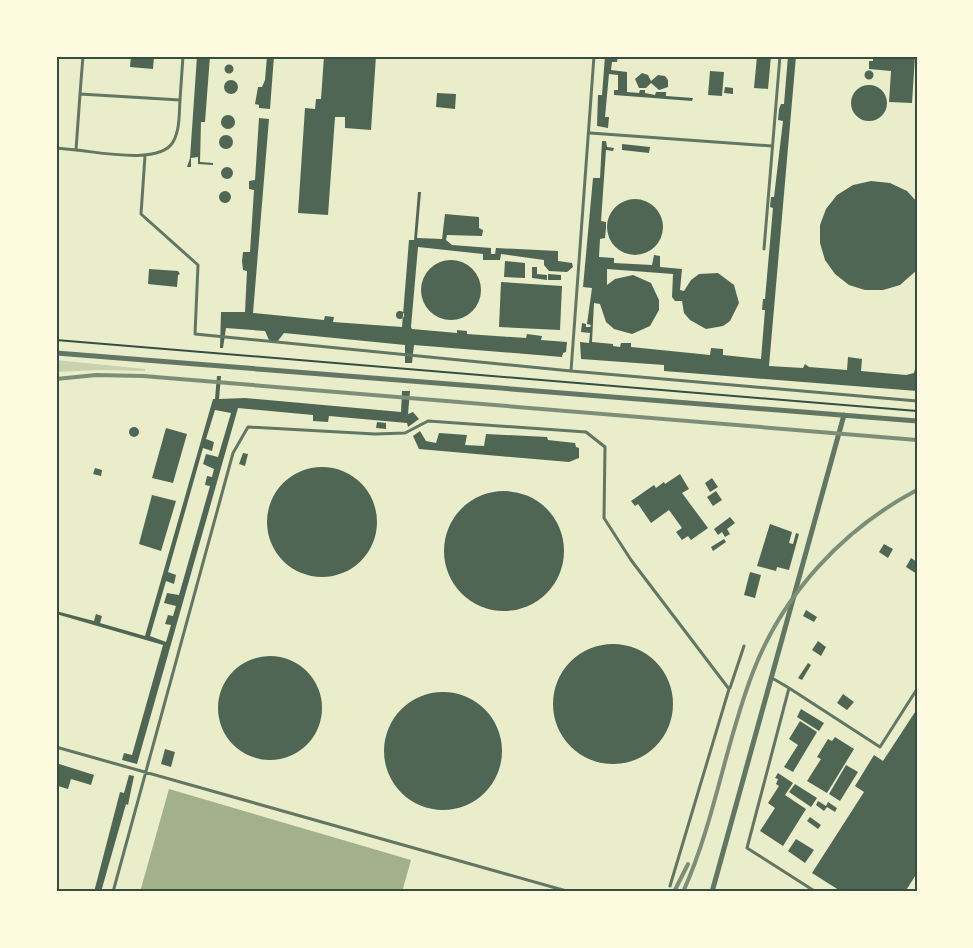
<svg xmlns="http://www.w3.org/2000/svg" width="973" height="948" font-family="Manrope,sans-serif">
	<rect width="100%" height="100%" fill="#e9edc9"/>
	<path fill="#cad2ad" d="M56 360 145 369V371L100 370 56 372Z"/>
	<path fill="#a3b18a" d="M169 789 411 860 402 892H140Z"/>
	<path fill="#4f6655" fill-rule="evenodd" d="M131 56H154L153 69 130 67Z
		M197 56H210L205 122H201L200 162 213 163V165L198 164V157L191 158V167H187L190 158Z
		M267 56H274L270 109 259 108V105L255 104 258 87H262L265 80Z
		M324 56H376L371 130 345 128V117H335L328 215 298 213 305 108 315 109 316 99H321Z
		M605 56H618L617 62H612L611 70 627 72V92L639 93 640 90H645V93L655 95 656 92H666V96L693 98 692 101 614 95V90H618V75L609 74 605 117H609L608 128 597 126 598 95H602Z
		M757 56H771L768 89 754 88Z
		M788 56H796L769 366 803 368 805 364 809 367 847 370 848 357 862 359 861 371 906 375 914 373 915 369H917V391L664 371V365L581 359 580 342 589 343 590 333 581 332 582 323 586 324V327H590L591 325 587 324 592 288 583 287 593 178H600L602 141H606L607 147 614 148 613 151 606 150 601 221 606 222V228L605 238 600 239 599 257 614 258V263L652 265 654 255 660 256V267L682 269 680 290 684 291 691 280 699 274 718 273 734 285 739 303 730 321 723 326 706 329 690 320 684 313 682 301H675L672 297 673 274 607 269V285L615 279 633 275 651 283 659 300V310L650 326 632 334 614 329 606 322 600 304 594 303 592 342 613 344V346L620 347 621 343H631V347L710 355 711 348 723 349V355L761 359 765 310H762L763 299H765L773 208 770 207 771 197H774L783 121 778 120 779 109 781 104H784Z
		M873 56H915L912 103 889 102 891 71 869 69V61H873Z
		M224.5 69a4.5 4.5 0 1 1 9 0a4.5 4.5 0 1 1-9 0Z
		M864.5 75a4.5 4.5 0 1 1 9 0a4.5 4.5 0 1 1-9 0Z
		M710 71 724 72 722 96 708 95Z
		M642 73 648 75 651 81 658 75 665 76 668 80V87L659 90 651 83 646 88H639L635 79Z
		M224 87a7 7 0 1 1 14 0a7 7 0 1 1-14 0Z
		M851 103a18 18 0 1 1 36 0a18 18 0 1 1-36 0Z
		M725 87 733 88V94L724 93Z
		M437 93 456 94 455 109 436 107Z
		M221 122a7 7 0 1 1 14 0a7 7 0 1 1-14 0Z
		M259 118 269 119 253 313 324 320 325 316 334 317 333 322 402 327 409 240H414L418 192H421L417 238 442 239 445 214 479 217V228L483 230 482 236 447 235 446 240 452 245 491 248V254H495L496 248 558 251V261L572 263 573 267 567 272 549 271 544 265V260L501 254 500 260H483V254L418 247 411 327 412 329 457 333V330L467 331V334L526 338 527 334 542 336 541 340 567 342 566 352 563 353 562 357 414 345 412 363H405V345L284 333 277 342 269 340 265 331 226 328 223 348H220L221 312H245L247 271 243 270 242 261 243 252H250L254 190 249 189V181L255 180Z
		M219 142a7 7 0 1 1 14 0a7 7 0 1 1-14 0Z
		M622 144 650 147 649 153 622 150Z
		M221 173a6 6 0 1 1 12 0a6 6 0 1 1-12 0Z
		M871 181 890 183 907 191 917 202V270L900 285 883 290H865L849 285 835 274 825 260 820 243V225L826 209 837 195 853 185Z
		M219 197a6 6 0 1 1 12 0a6 6 0 1 1-12 0Z
		M607 227a28 28 0 1 1 56 0a28 28 0 1 1-56 0Z
		M421 290a30 30 0 1 1 60 0a30 30 0 1 1-60 0Z
		M505 261 525 263V278L504 277Z
		M532 267H537V274L547 275V280L532 278Z
		M149 269 178 271 180 274 178 275 177 287 148 284Z
		M548 274 561 275V280H548Z
		M501 282 562 286 560 330 499 327Z
		M396 315a4 4 0 1 1 8 0a4 4 0 1 1-8 0Z
		M217 376H221L219 399 245 398 401 412 402 391H410L408 414 413 412 419 419 408 427 407 423 329 416 328 422 313 421V415L238 408 137 764 122 760 124 753 132 755 163 645 56 614V611L94 621 96 614 102 616 100 623 145 636 213 399H215ZM215 410 231 413 218 457 206 454 203 464 214 469 212 477 207 476 205 485 210 486 179 595 167 593 164 603 176 606 173 616 168 615 165 624 171 625 166 642 150 636 166 581 174 584 176 575 168 572 203 448 212 451 214 442 206 439Z
		M377 422 386 423V429L376 428Z
		M129 432a5 5 0 1 1 10 0a5 5 0 1 1-10 0Z
		M166 428 187 434 173 483 152 478Z
		M420 431 426 441 436 443 439 433 467 435 465 445 484 446 486 434 547 437 548 440 575 443 576 447 579 448V458L569 462 419 449 413 436Z
		M243 453 248 454 245 466 239 464Z
		M267 522a55 55 0 1 1 110 0a55 55 0 1 1-110 0Z
		M95 468 102 470 101 476 93 474Z
		M680 474 689 489 682 493 708 528 691 540 688 536 682 540 676 532 682 528 669 510 651 523 638 504 635 506 631 501 654 485 656 488 664 482 665 484Z
		M712 478 718 487 710 492 705 483Z
		M716 491 722 500 713 506 707 497Z
		M444 551a60 60 0 1 1 120 0a60 60 0 1 1-120 0Z
		M152 495 176 501 161 551 139 544Z
		M730 517 735 523 727 529 730 534 725 537 722 532 718 535 714 529Z
		M770 524 792 532 789 543 793 544 796 533 799 534 789 570 777 567 776 571 757 566Z
		M724 539 726 542 713 551 711 547Z
		M884 544 893 549 888 558 879 552Z
		M911 558 917 562V574L906 567Z
		M750 572 761 575 755 598 744 595Z
		M806 610 817 617 814 622 803 616Z
		M818 641 826 647 821 656 812 650Z
		M553 704a60 60 0 1 1 120 0a60 60 0 1 1-120 0Z
		M218 708a52 52 0 1 1 104 0a52 52 0 1 1-104 0Z
		M808 663 811 665 802 680 798 678Z
		M384 751a59 59 0 1 1 118 0a59 59 0 1 1-118 0Z
		M843 694 854 702 847 710 837 703Z
		M801 709 824 723 819 731 797 717Z
		M917 709V873L905 892H842L812 873 864 792 855 786 874 755 883 761Z
		M800 721 817 732 793 772 784 767 798 745 789 739Z
		M835 737 854 749 827 793 807 781 821 759 817 757 828 739 832 741Z
		M165 749 175 752 171 767 161 764Z
		M56 763 94 775 91 785 71 779 68 789 58 786 56 790Z
		M846 765 858 772 840 801 829 794Z
		M778 773 793 783 785 795 806 809 783 846 760 831 775 808 768 803 779 786 776 784 778 779 775 778Z
		M129 775 134 776 128 805 126 804 101 892H94L120 792 124 793Z
		M795 784 817 798 811 807 789 792Z
		M818 801 826 806 828 802 837 808 835 812 827 807 824 811 816 805Z
		M810 817 821 825 818 829 807 821Z
		M796 839 814 850 805 863 788 851Z"/>
	<g fill="none" stroke-linecap="round" stroke-linejoin="round">
		<path stroke="#344e41" stroke-width="2" d="M56 340 917 411"/>
		<path stroke="#617663" stroke-width="3" d="M83 56 80 94 180 100 183 56
			M80 94 76 150C98 152 160 165 173 142 180 130 179 114 180 100
			M590 133 772 146
			M56 148 76 150
			M145 156 141 214 198 265 195 334 571 371 917 401
			M764 249 780 56
			M571 371 594 56
			M772 678 789 688 747 848 816 892
			M730 688 744 646
			M789 688 880 747 917 689
			M56 747 570 892
			M113 892 233 453 248 427 375 434 405 433 428 421 586 432 605 447 604 518 631 560 729 689 670 886"/>
		<path stroke="#617663" stroke-width="5" d="M56 353 917 421
			M712 892 844 415"/>
		<path stroke="#7c8e77" stroke-width="4" d="M56 379 96 375 143 376 917 440
			M674 892 688 864
			M683 892C715 821 725 744 753 672 783 594 843 529 917 490"/>
	</g>
	<rect width="973" height="948" fill="none" stroke="#fefae0" stroke-width="115"/>
	<rect x="58" y="58" width="858" height="832" fill="none" stroke="#344e41" stroke-width="2"/>
</svg>
